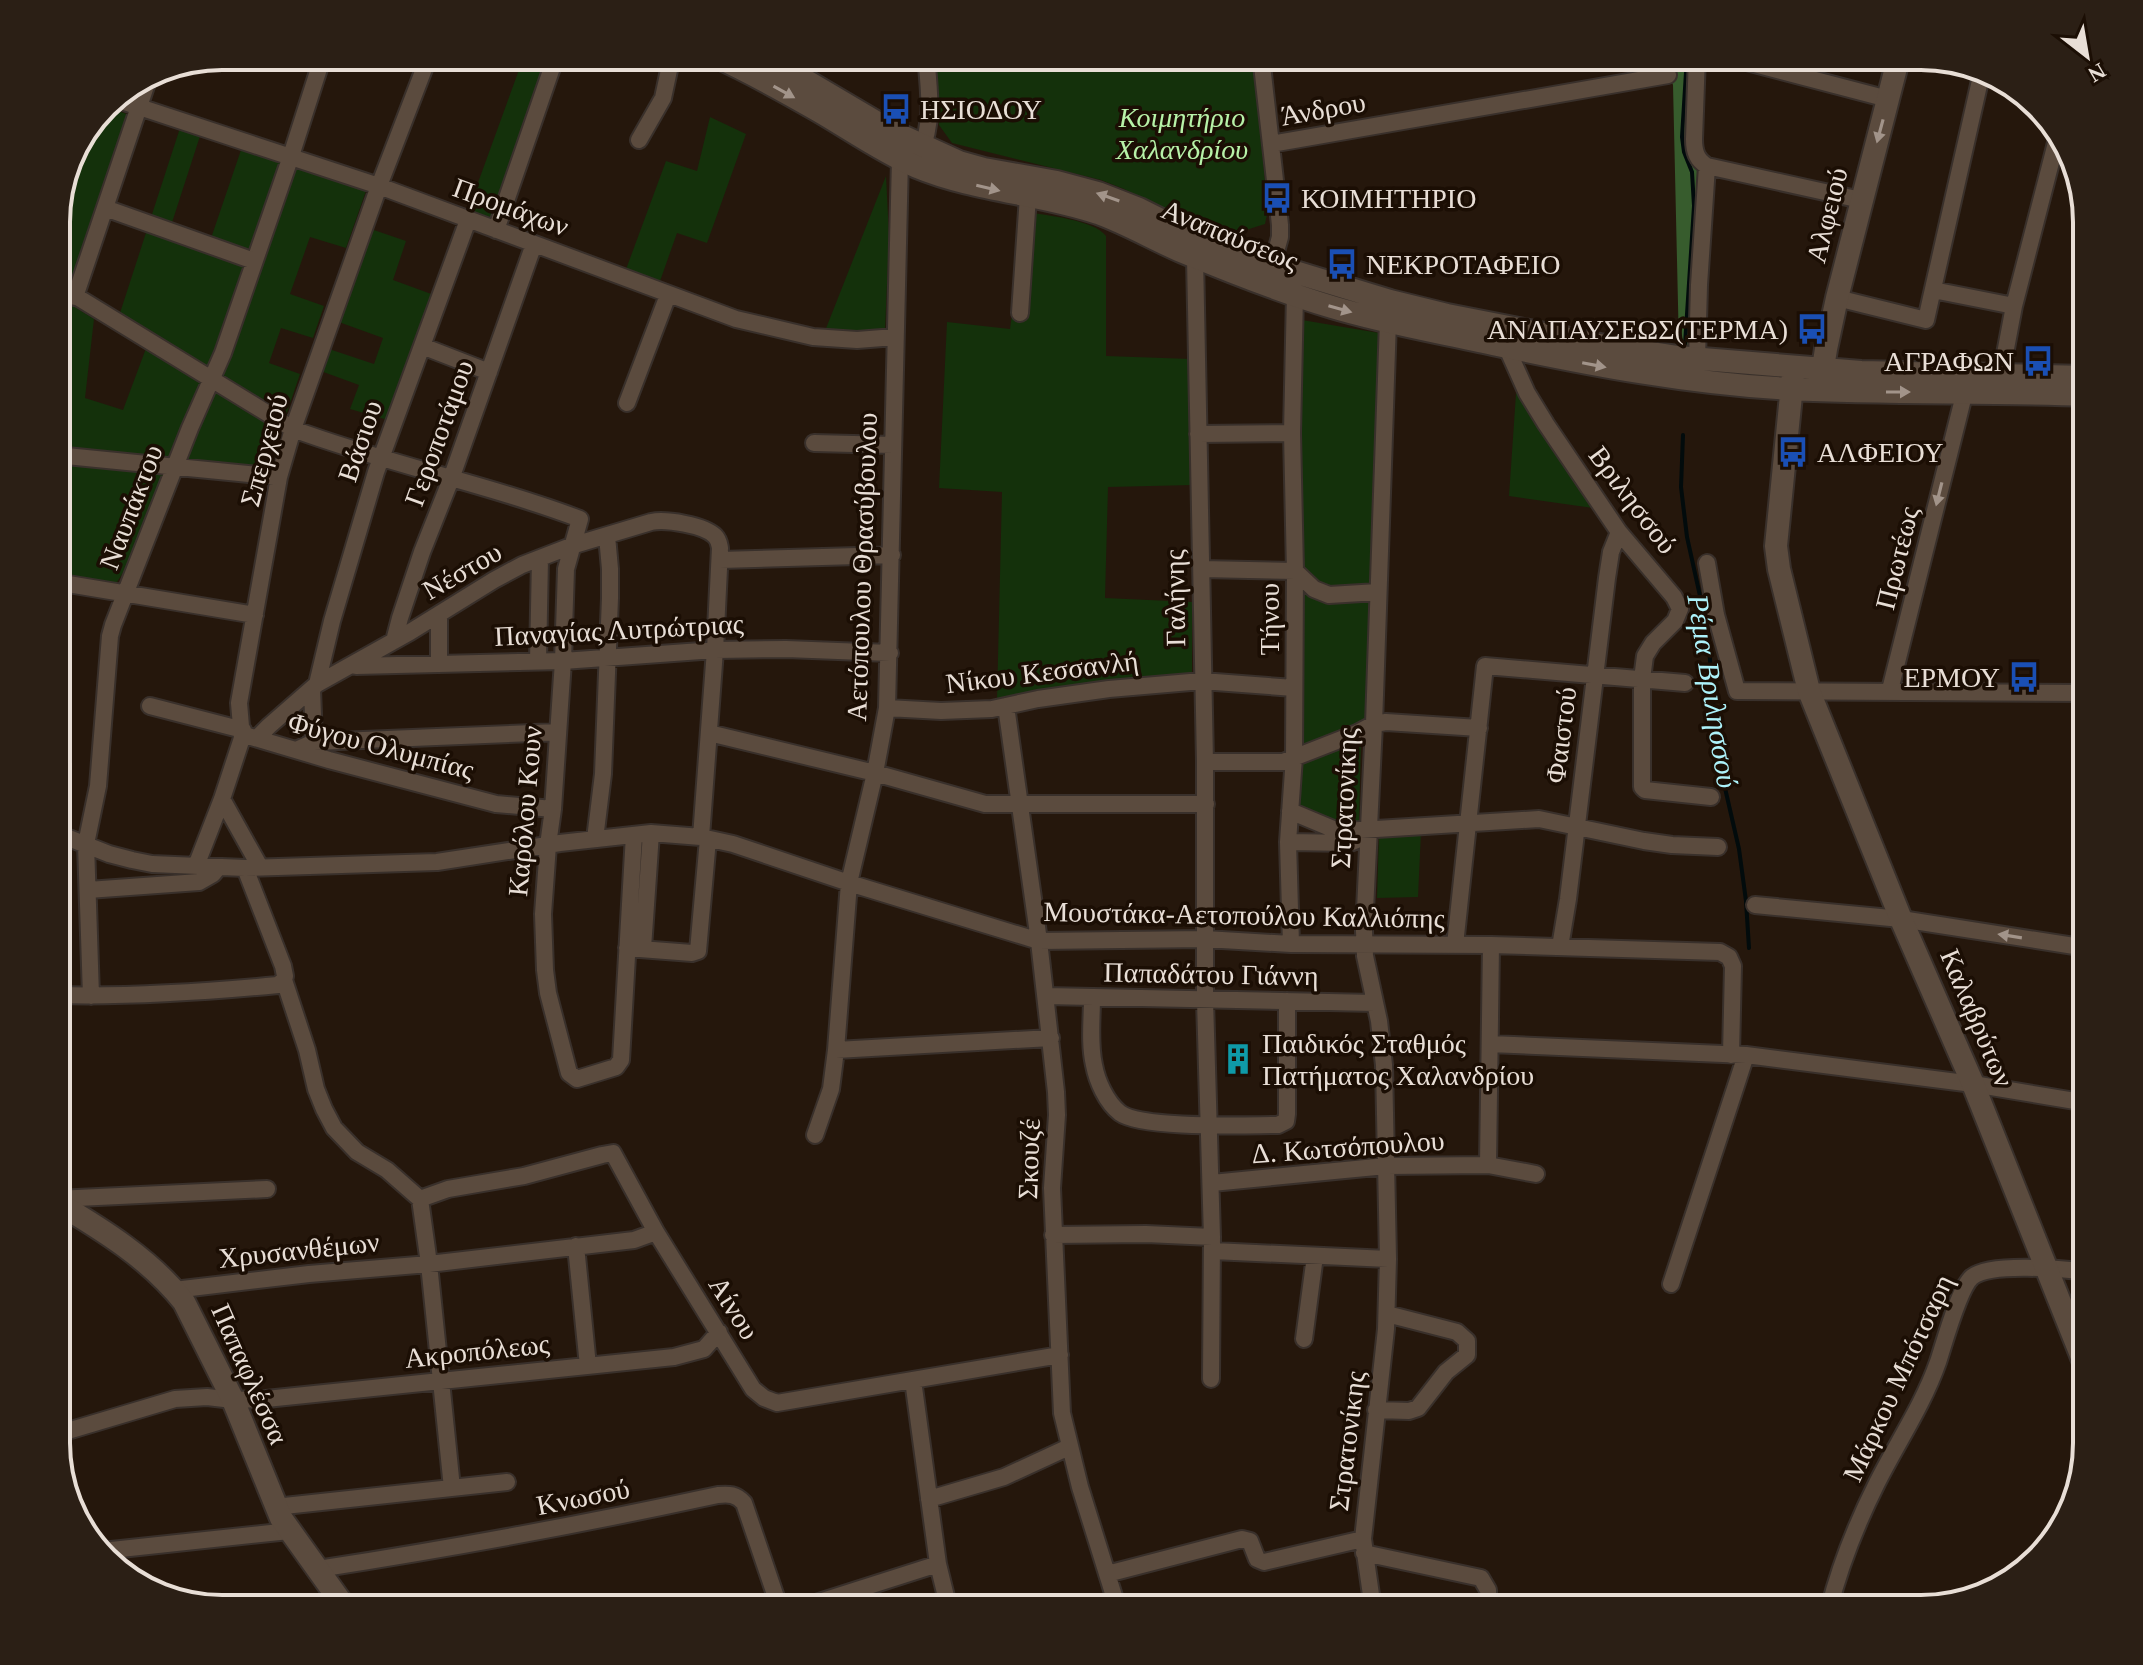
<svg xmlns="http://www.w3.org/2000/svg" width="2143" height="1665" font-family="Georgia,serif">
	<rect width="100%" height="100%" fill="#25170c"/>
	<path fill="#14310b" d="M524 56H552L493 223 467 213Z
		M934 56H1252L1268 210 1265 224 1230 235 1218 236 1124 189 1101 180 952 143 939 125Z
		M106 106 129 115 67 302 94 319 85 398 123 410 151 335 119 316 180 128 201 133 167 238 207 250 242 147 367 188 346 248 310 237 290 294 324 306 313 338 281 328 269 363 300 374 276 445 273 470 172 461 136 553 115 585 56 575V309L69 165 73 149Z
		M710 117 746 134 707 243 677 233 659 284 625 272 666 161 697 171Z
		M886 176 889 236 885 331 876 333 825 331Z
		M1026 212C1045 215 1095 220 1106 236V356L1191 359 1193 485 1108 487 1105 598 1192 602V675L997 700 1002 492 939 488 947 322 1010 329Z
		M368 228 406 241 393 280 434 295 388 420 350 409 359 385 318 370 326 348 374 364 383 338 336 321Z
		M1302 320 1379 333 1370 715 1366 722 1301 746Z
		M1517 379 1600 509 1509 496Z
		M1352 740H1361L1359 825H1333L1297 809 1299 763Z
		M1421 832 1418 897 1377 898 1379 834Z"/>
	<path fill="#375c2d" d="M1662 56H1693L1701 166 1695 313 1689 349 1679 348 1673 85Z"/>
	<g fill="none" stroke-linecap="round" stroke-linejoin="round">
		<path stroke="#020b0c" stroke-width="4" d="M1685 345 1694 206 1692 172 1684 152 1682 137 1687 56
			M1683 435 1681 487 1687 537 1708 632 1715 730 1722 775 1739 849 1746 901 1749 948"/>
		<defs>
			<path id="street" d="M1261 56 1280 225V237L1269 276
				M1697 56 1694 139C1694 152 1697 160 1707 166L1861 200
				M1724 56 1888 99
				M112 98 379 186 736 319 813 337 857 340 895 337
				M639 140 663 98 672 56
				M1271 144 1668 75
				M920 153C934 123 929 88 926 56
				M105 208 254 261
				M56 215 57 210
				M496 230 556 56
				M1195 257 1205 762V1000L1212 1237
				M56 284 293 429C387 464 487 484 580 519L566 569 563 661 553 809 548 845 543 914 545 970 548 993 569 1073 577 1079 616 1067 621 1060 634 835
				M1933 290 2014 306
				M75 297 150 74
				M1837 298 1926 320 1981 76
				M1020 313 1028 196
				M422 346 489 372
				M1506 346 1527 393 1546 424 1619 532 1674 597 1680 609 1675 621 1653 643 1645 656 1642 679V787L1645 790 1711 797
				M1697 359 1699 285 1707 166
				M2001 375 2014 306 2058 135
				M627 403 668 295
				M1198 434 1292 433
				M814 443 893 445
				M56 455 279 477
				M720 560 892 555
				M1707 563 1716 615 1737 691 2087 693
				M1202 569 1295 571 1314 589 1329 595 1378 592
				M56 582 255 615
				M439 614V663
				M394 641 400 618 422 552 451 479 534 244
				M538 661 540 558
				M356 666 563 661 715 650 786 649 890 653
				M317 684 332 621 376 472 468 220
				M312 689 314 742
				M1890 690 1965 391
				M150 706 243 730
				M1006 706 1039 941 1056 1092 1057 1115 1052 1188 1062 1413 1080 1487 1118 1609
				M887 708 941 711 992 709 1038 699 1109 689 1202 681 1294 688
				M709 733 875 773 985 804H1206
				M248 736 329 760 496 804 553 809
				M257 738 269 726 317 684 410 632 494 580 522 565 571 546 651 522C666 519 704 525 715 536 719 540 719 543 720 548L715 650 701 837
				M296 750 314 742 558 732
				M1205 762H1283L1357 733 1374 724 1386 722 1479 728
				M222 799 260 867
				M1290 811 1333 829 1344 831 1539 819 1644 841 1672 845 1718 847
				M56 833 109 854 132 860 152 864 245 868 437 862 560 843 651 833 701 837 733 844 849 883 1039 941 1205 939 1291 944 1491 945 1720 952 1729 957 1733 966 1731 1055
				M595 839 603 774 610 598V569L607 536
				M1288 842 1350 843 1357 840 1367 832
				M196 866 222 799 242 738 239 703 279 477 293 429 379 186 429 56
				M245 868 283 966 285 976 284 980 307 1050 316 1089 324 1109 334 1128 357 1152 387 1170 420 1199
				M88 890 199 882 213 874 218 868
				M1755 905 1901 919 2087 948
				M1291 944 1288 842 1294 757 1295 571 1292 433 1295 294
				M1455 945 1485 666 1685 683
				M1560 947 1568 899 1607 578 1611 552 1619 532
				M627 948 692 953 698 951 708 839
				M643 948 651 833
				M56 995C130 997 204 992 278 985L284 980
				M91 996 86 844 98 786 110 636 113 625 190 428 223 353 291 156 323 56
				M1046 996 1375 1003
				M1092 997C1092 1020 1089 1043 1094 1065 1097 1081 1106 1102 1120 1113 1142 1129 1246 1125 1278 1125L1286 1121 1287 1114V1001
				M1490 1044 1746 1055 1973 1084 2087 1103
				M836 1050 1051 1038
				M815 1135 831 1089 836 1050 849 883 875 773 887 708 900 159 903 153
				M1488 1165 1491 945
				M1212 1183 1386 1166 1488 1165 1536 1174
				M56 1199 267 1189
				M420 1199 448 1189 524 1176 602 1155 613 1153 656 1232 753 1389 764 1398 777 1403 1060 1355
				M420 1199 429 1264 452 1488
				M1053 1235 1146 1234 1212 1237 1211 1379
				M576 1246 588 1366
				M1213 1251 1388 1259
				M1671 1284 1746 1055
				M174 1290 309 1274 429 1264 634 1240 656 1232
				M1304 1339 1315 1256
				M913 1380 938 1564 949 1609
				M1376 1410 1409 1411 1418 1408 1446 1372 1467 1355V1341L1457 1332 1387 1314
				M71 1430 175 1399 207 1397 233 1400 266 1399 674 1357 704 1349 719 1332
				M929 1499 1004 1477 1069 1447
				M275 1507 507 1482
				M102 1551 289 1531
				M1364 1553 1481 1578 1488 1590V1609
				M318 1569C453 1548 584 1524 718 1495 729 1494 736 1494 744 1503L780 1609
				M1107 1574 1242 1539 1250 1541 1257 1559 1264 1562 1363 1539
				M797 1609 938 1564
				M1373 1609 1363 1539 1386 1329 1388 1259 1384 1065 1379 1021 1365 956 1364 931 1374 724 1388 321
				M1829 1609C1840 1565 1857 1523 1877 1483 1897 1443 1923 1405 1938 1362 1944 1344 1959 1288 1972 1277 1991 1262 2062 1269 2087 1272"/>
			<path id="secondary" d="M715 56C750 72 784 91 817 110 850 129 882 152 917 167 975 191 1039 193 1098 213 1128 224 1155 240 1183 252 1231 272 1282 292 1332 307 1385 323 1439 332 1493 344 1592 365 1691 384 1792 389 1890 394 1989 391 2087 395
				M764 56 891 131 959 162 984 169 1057 182 1098 193 1139 209 1189 234 1272 265 1390 301 1447 315 1600 345 1678 357 1861 372 2087 377
				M1793 375 1776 546 1779 569 1809 691 1901 919 1973 1084 2087 1370
				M1821 381 1826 349 1837 298 1899 56
				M56 1202C103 1230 150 1259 184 1302L233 1400 281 1518 346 1609"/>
		</defs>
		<use href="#street" stroke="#39302b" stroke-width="20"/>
		<use href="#secondary" stroke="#39302b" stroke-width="26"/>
		<use href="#street" stroke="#5b4b3e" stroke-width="16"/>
		<use href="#secondary" stroke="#5b4b3e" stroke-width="22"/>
	</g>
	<defs><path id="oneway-solid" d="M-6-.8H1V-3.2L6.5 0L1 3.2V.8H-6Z" transform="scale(2)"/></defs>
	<g fill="#a2948a">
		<use href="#oneway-solid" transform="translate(784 92) rotate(29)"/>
		<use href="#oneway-solid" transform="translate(1880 131) rotate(105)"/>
		<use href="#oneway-solid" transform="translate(988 188) rotate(13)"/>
		<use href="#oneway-solid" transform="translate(1108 197) rotate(-161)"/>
		<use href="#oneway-solid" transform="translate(1340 309) rotate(16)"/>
		<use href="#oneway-solid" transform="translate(1594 365) rotate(11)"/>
		<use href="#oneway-solid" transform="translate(1898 392)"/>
		<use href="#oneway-solid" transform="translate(1939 494) rotate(104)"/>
		<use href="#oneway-solid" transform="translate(2010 936) rotate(-171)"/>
	</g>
	<defs>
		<symbol id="bus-bare" viewBox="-9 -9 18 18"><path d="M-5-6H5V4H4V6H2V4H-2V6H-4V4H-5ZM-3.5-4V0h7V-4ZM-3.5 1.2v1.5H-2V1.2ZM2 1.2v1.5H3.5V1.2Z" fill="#1a4fb4" stroke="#1b0e04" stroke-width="2.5" paint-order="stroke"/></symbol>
		<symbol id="building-bare" viewBox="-9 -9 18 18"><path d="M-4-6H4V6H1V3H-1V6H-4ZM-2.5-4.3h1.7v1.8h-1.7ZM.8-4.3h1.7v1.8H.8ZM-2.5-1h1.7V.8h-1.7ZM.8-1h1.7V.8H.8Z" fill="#0f9aa8" stroke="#1b0e04" stroke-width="2.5" paint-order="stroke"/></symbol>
	</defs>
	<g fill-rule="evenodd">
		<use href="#bus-bare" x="874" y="87" width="44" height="44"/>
		<use href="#bus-bare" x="1255" y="176" width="44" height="44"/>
		<use href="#bus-bare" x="1320" y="242" width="44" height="44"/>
		<use href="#bus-bare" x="1790" y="307" width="44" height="44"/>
		<use href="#bus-bare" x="2016" y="339" width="44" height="44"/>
		<use href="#bus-bare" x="1771" y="430" width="44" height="44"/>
		<use href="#bus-bare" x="2002" y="655" width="44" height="44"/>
		<use href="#building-bare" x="1216" y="1037" width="44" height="44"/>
	</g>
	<g text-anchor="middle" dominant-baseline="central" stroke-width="7" stroke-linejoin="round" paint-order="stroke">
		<g font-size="28" fill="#e8ded6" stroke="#1b0e04" text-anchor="start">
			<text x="920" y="109">ΗΣΙΟΔΟΥ</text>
			<text x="1301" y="198">ΚΟΙΜΗΤΗΡΙΟ</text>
			<text x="1366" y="264">ΝΕΚΡΟΤΑΦΕΙΟ</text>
			<text x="1788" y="329" text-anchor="end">ΑΝΑΠΑΥΣΕΩΣ(ΤΕΡΜΑ)</text>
			<text x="2014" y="361" text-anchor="end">ΑΓΡΑΦΩΝ</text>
			<text x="1817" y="452">ΑΛΦΕΙΟΥ</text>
			<text x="2000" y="677" text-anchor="end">ΕΡΜΟΥ</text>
			<text x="1262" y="1043">Παιδικός Σταθμός<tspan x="1262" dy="32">Πατήματος Χαλανδρίου</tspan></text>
		</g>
		<g font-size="28" fill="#e8ded6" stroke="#1b0e04">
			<text transform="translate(1323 109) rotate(-10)">Άνδρου</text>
			<text transform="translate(511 207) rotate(20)">Προμάχων</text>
			<text transform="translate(1827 215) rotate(-76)">Αλφειού</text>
			<text transform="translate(1230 235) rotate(22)">Αναπαύσεως</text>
			<text transform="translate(439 433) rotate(-70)">Γεροποτάμου</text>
			<text transform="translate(360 441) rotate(-71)">Βάσιου</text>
			<text transform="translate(264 450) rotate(-75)">Σπερχειού</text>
			<text transform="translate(1633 500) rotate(53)">Βριλησσού</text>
			<text transform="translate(131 507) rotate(-69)">Ναυπάκτου</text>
			<text transform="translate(1897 558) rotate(-76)">Πρωτέως</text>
			<text transform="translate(862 567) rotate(-88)">Αετόπουλου Θρασύβουλου</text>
			<text transform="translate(462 571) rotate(-30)">Νέστου</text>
			<text transform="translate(1175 598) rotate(-91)">Γαλήνης</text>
			<text transform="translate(1269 619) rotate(-90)">Τήνου</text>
			<text transform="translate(619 630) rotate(-3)">Παναγίας Λυτρώτριας</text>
			<text transform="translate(1042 672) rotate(-7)">Νίκου Κεσσανλή</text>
			<text transform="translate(1561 735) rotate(-83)">Φαιστού</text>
			<text transform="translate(381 746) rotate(15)">Φύγου Ολυμπίας</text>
			<text transform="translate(1344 798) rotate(-87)">Στρατονίκης</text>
			<text transform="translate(525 811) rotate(-85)">Καρόλου Κουν</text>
			<text transform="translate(1244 915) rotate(1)">Μουστάκα-Αετοπούλου Καλλιόπης</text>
			<text transform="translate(1211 974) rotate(1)">Παπαδάτου Γιάννη</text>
			<text transform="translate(1977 1018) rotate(67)">Καλαβρύτων</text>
			<text transform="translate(1348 1147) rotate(-4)">Δ. Κωτσόπουλου</text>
			<text transform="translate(1029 1159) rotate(-88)">Σκουζέ</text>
			<text transform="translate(299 1250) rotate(-6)">Χρυσανθέμων</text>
			<text transform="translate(734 1308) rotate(58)">Αίνου</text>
			<text transform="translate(477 1351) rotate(-6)">Ακροπόλεως</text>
			<text transform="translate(250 1374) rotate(66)">Παπαφλέσσα</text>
			<text transform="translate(1898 1378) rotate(-65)">Μάρκου Μπότσαρη</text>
			<text transform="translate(1347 1441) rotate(-83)">Στρατονίκης</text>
			<text transform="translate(583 1497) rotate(-11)">Κνωσού</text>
		</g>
		<g font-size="28" font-style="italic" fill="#b7f2a8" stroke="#1b0e04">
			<text x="1182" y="117">Κοιμητήριο<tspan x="1182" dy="32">Χαλανδρίου</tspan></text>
		</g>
		<g font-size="30" font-style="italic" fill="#adf2fa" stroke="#1b0e04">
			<text transform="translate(1713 691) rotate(81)">Ρέμα Βριλησσού</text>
		</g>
	</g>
	<path d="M0 0H2143V1665H0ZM222 70H1921A152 152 0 0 1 2073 222V1443A152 152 0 0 1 1921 1595H222A152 152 0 0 1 70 1443V222A152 152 0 0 1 222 70Z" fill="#2b1f15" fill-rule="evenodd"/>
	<path fill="none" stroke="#e8ded6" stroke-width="4" d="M222 70H1921A152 152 0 0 1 2073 222V1443A152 152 0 0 1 1921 1595H222A152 152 0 0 1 70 1443V222A152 152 0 0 1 222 70Z"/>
	<g transform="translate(2087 56) rotate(149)" stroke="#1b0e04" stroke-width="6" paint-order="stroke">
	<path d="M0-6L14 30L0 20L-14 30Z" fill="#e8ded6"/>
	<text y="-12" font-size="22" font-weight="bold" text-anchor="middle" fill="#e8ded6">N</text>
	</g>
</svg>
